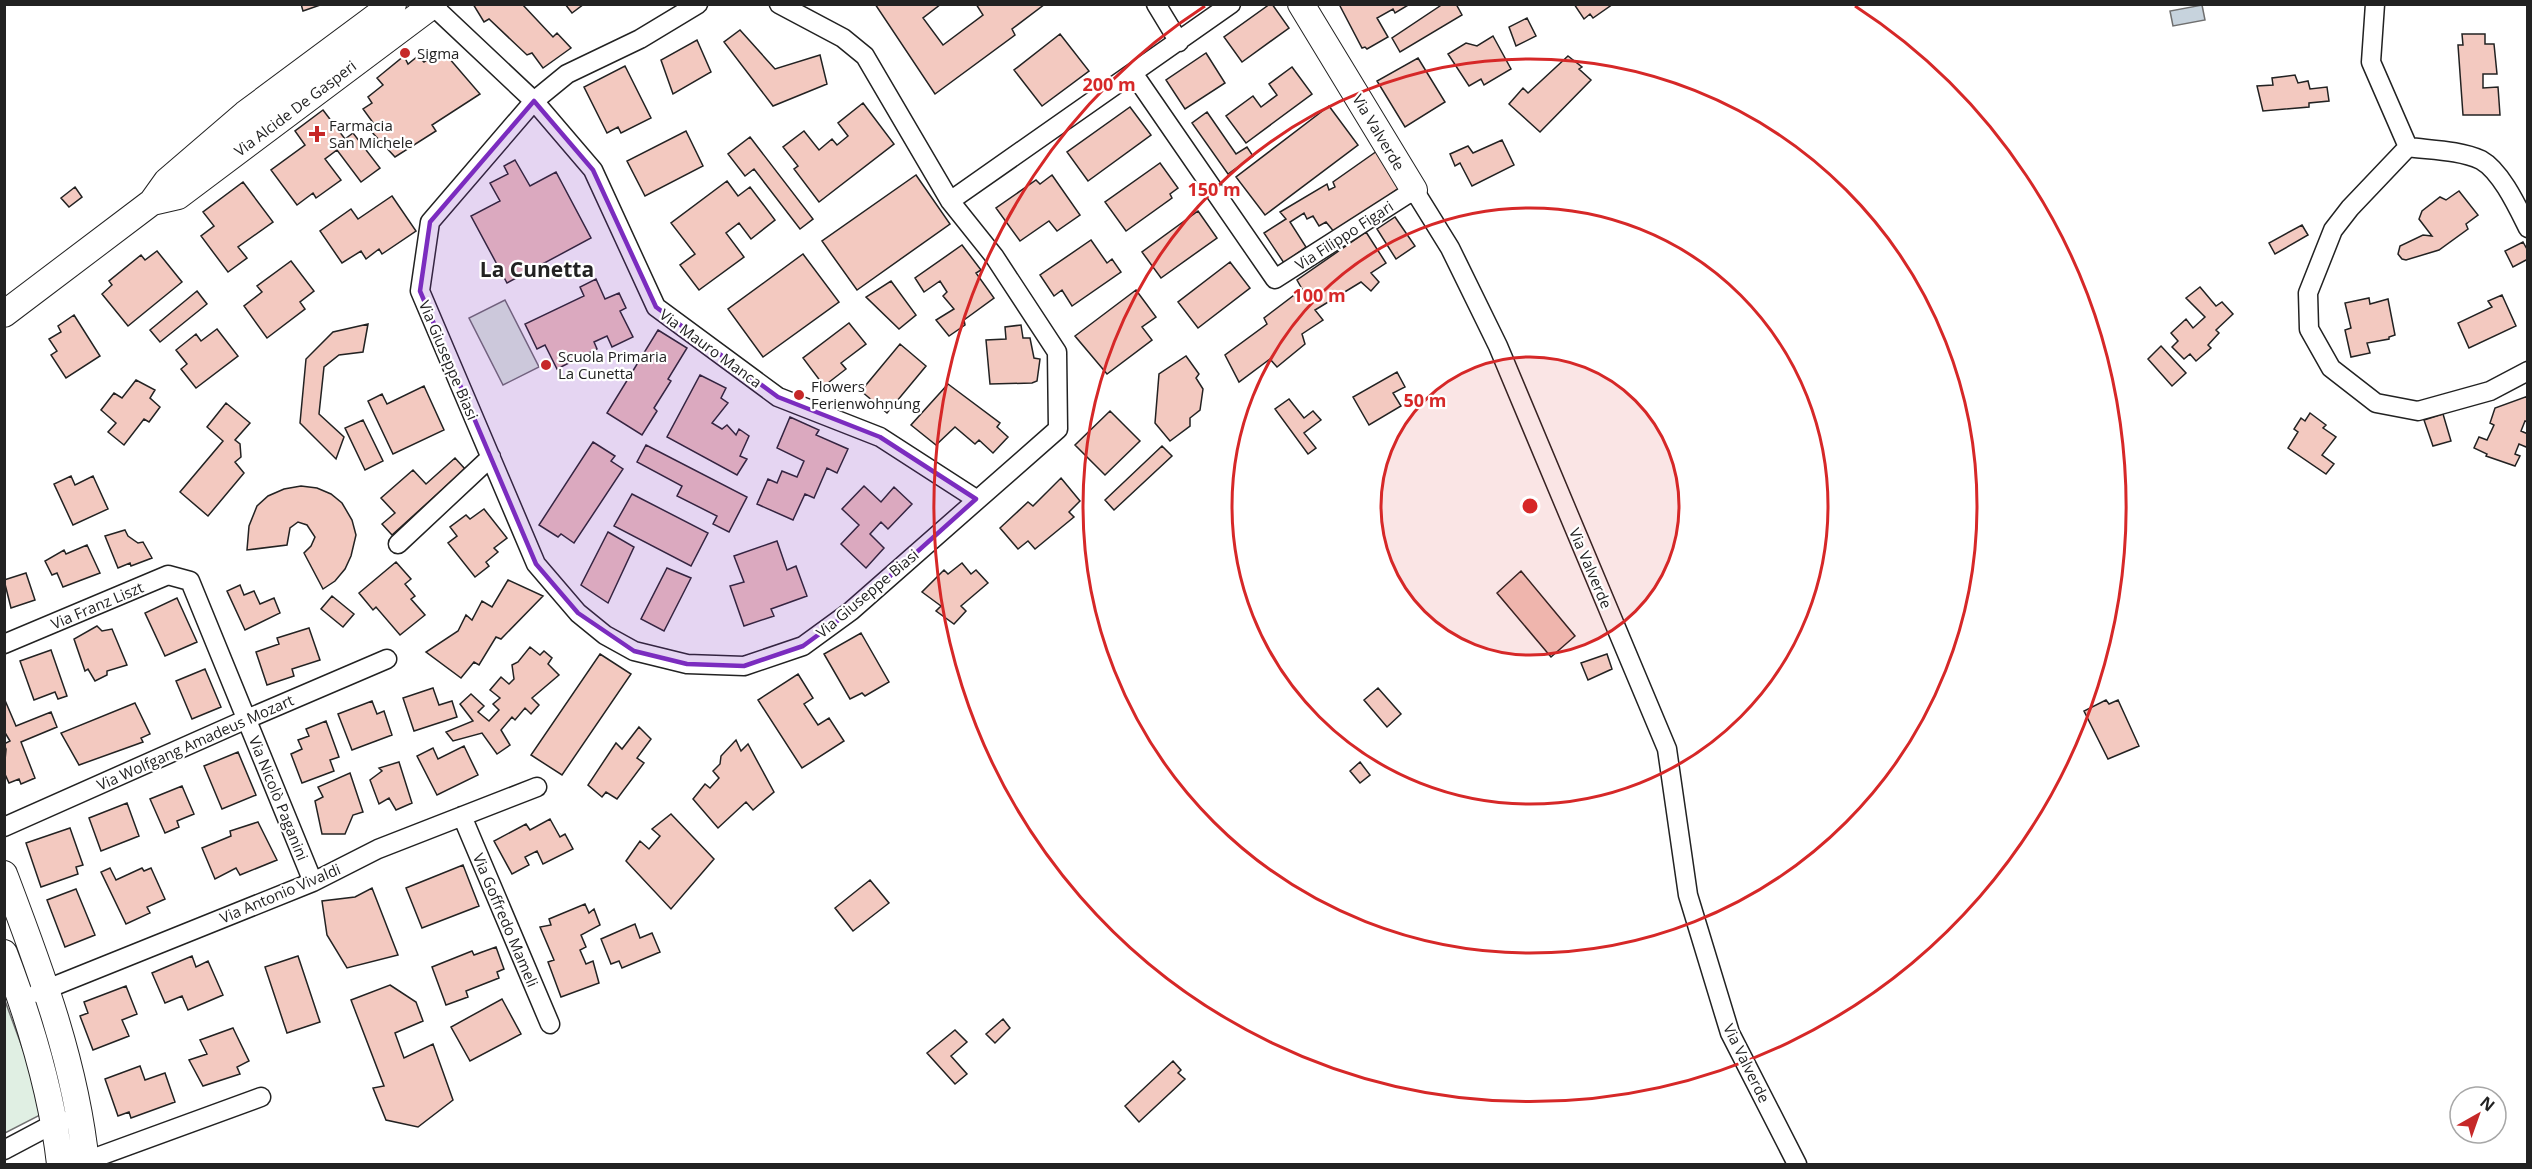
<svg xmlns="http://www.w3.org/2000/svg" width="2532" height="1169" font-family="'Open Sans',sans-serif">
	<rect width="100%" height="100%" fill="#fff"/>
	<path fill="#e0efe3" stroke="#6f6f6f" stroke-width="1.5" d="M505 300 539 367 503 385 469 318Z
		M4 998 46 1112 5 1133H4Z"/>
	<path fill="#c7d3dd" stroke="#6f6f6f" stroke-width="1.5" d="M2202 5 2205 20 2173 26 2170 11Z"/>
	<path fill="#f3c9c0" stroke="#222" stroke-width="1.5" d="M301 4H323L303 11Z
		M473 4H522L553 37 557 33 571 48 543 68 532 53 527 55 489 19 484 22Z
		M565 4H584L572 13Z
		M875 4H941L923 18 943 45 983 15 976 4H1045L1012 29 1015 35 935 94Z
		M1270 4H1272L1289 28 1242 62 1224 37Z
		M1339 4H1410L1395 13 1393 9 1377 18 1388 37 1367 49 1365 47 1362 48Z
		M1443 4H1456L1462 15 1400 52 1392 38Z
		M1574 4H1613L1593 18 1590 14 1584 19Z
		M1527 18 1536 36 1516 46 1509 27Z
		M740 30 775 69 820 55 827 84 773 106 724 42Z
		M1060 34 1089 71 1042 106 1014 70Z
		M2462 34H2485V44H2494L2497 74H2483V88L2498 87 2500 115H2463L2458 45H2463Z
		M1493 36 1511 69 1484 85 1481 79 1469 86 1448 54 1466 43 1477 46Z
		M697 40 711 72 673 94 661 60Z
		M442 50 480 94 432 125 436 131 395 157 369 129 374 124 363 109 372 103 368 97 383 85 377 78 404 56 408 64 418 56 424 62Z
		M1206 53 1225 83 1185 109 1166 80Z
		M1568 56 1582 67 1579 69 1591 80 1540 132 1509 104 1523 88 1528 93Z
		M1418 58 1445 102 1405 127 1377 81Z
		M625 66 651 118 621 133 618 127 607 133 584 87Z
		M1292 67 1312 94 1246 143 1226 116 1253 96 1261 107 1277 95 1269 84Z
		M2295 75 2298 83 2308 81 2310 89 2327 87 2329 101 2309 103V107L2263 111 2257 86 2273 85 2272 78Z
		M863 103 894 144 819 202 794 169 798 166 783 147 804 131 819 150 832 139 837 145 848 136 838 123Z
		M1329 106 1358 145 1265 215 1236 177Z
		M1130 107 1151 135 1088 181 1067 152Z
		M323 110 345 139 353 133 380 168 361 182 337 150 325 159 341 180 316 198 313 193 297 205 271 170 305 145 295 131Z
		M1207 112 1236 154 1247 147 1253 156 1228 174 1192 123Z
		M686 131 703 166 645 196 627 161Z
		M750 137 813 219 800 229 754 169 745 176 728 154Z
		M1502 140 1514 165 1472 186 1460 163 1455 166 1450 154 1468 146 1473 153Z
		M1377 151 1399 188 1335 233 1326 222 1319 226 1313 216 1307 219 1304 213 1290 222 1306 247 1284 263 1264 233 1286 219 1280 212 1327 184 1329 190 1335 187 1333 182Z
		M515 160 530 186 556 172 591 238 507 283 471 216 500 201 490 183 508 174 504 166Z
		M1160 163 1178 188 1170 194 1172 198 1126 231 1105 202Z
		M916 175 950 224 857 290 822 241Z
		M1052 175 1080 215 1057 231 1049 221 1020 241 996 208 1036 180 1040 184Z
		M727 181 738 196 750 187 775 220 751 239 739 223 726 233 744 257 699 290 680 265 695 254 671 223Z
		M243 182 273 222 238 247 247 258 228 272 201 236 214 226 203 212Z
		M75 187 82 197 69 207 61 198Z
		M2459 191 2478 215 2466 224 2468 229 2439 250 2406 260 2402 259 2398 254 2400 246 2423 235 2432 236 2419 219 2422 211 2440 197 2446 200Z
		M392 196 416 231 382 254 379 249 366 259 361 251 342 263 320 231 351 209 358 219Z
		M1198 211 1217 238 1161 278 1142 252Z
		M1395 217 1415 246 1396 259 1377 229Z
		M2302 225 2308 235 2275 254 2269 243Z
		M1366 232 1386 263 1371 273 1379 282 1371 291 1361 282 1315 310 1323 320 1302 334 1305 344 1277 367 1270 359 1239 382 1225 355 1267 324 1264 318 1302 289 1297 280Z
		M1091 240 1107 263 1112 259 1121 272 1072 306 1062 290 1054 296 1040 275Z
		M2523 242 2528 251V259L2513 267 2505 251Z
		M962 245 981 270 976 273 994 298 964 320 965 325 949 336 936 320 954 309 943 296 947 292 940 281 924 292 915 278Z
		M157 251 182 282 128 326 102 294 112 285 109 281 141 255 145 260Z
		M803 254 839 302 763 357 728 309Z
		M291 261 314 291 300 302 305 309 267 338 244 306 262 292 257 286Z
		M1230 262 1250 288 1198 328 1178 302Z
		M596 279 605 299 619 293 626 308 620 311 633 337 612 347 607 336 594 342 597 349 557 369 545 345 537 349 525 324 584 296 580 287Z
		M891 281 916 315 899 329 866 297Z
		M2200 287 2216 306 2222 302 2233 314 2216 330 2219 333 2208 345 2211 348 2196 361 2190 354 2184 359 2172 347 2178 341 2171 333 2186 319 2193 328 2205 317 2186 298Z
		M1136 290 1156 317 1142 327 1152 340 1107 374 1075 336Z
		M197 291 207 304 160 342 150 330Z
		M2502 295 2516 326 2469 348 2458 323 2492 307 2488 301Z
		M2369 298 2370 304 2388 299 2395 335 2389 337V339L2367 343 2370 353 2351 357 2345 330 2351 328 2345 303Z
		M74 315 100 356 66 378 51 355 57 351 49 339 61 332 58 326Z
		M849 323 866 344 841 363 846 369 824 386 803 358Z
		M368 324 363 352 339 355 324 367 319 414 344 437 336 459 300 423 306 359 333 332Z
		M1021 325 1023 338H1030L1034 358 1040 359 1037 381 1032 383 990 384 986 340 1006 339 1005 327Z
		M217 329 238 356 196 388 181 369 187 364 176 350 196 334 201 341Z
		M658 330 687 348 668 379 671 381 654 408 657 411 642 435 607 413Z
		M900 344 926 366 887 413 861 391Z
		M2161 346 2186 373 2172 386 2148 359Z
		M1186 356 1199 374 1196 378 1203 389 1200 410 1190 418V426L1170 441 1155 423 1159 374Z
		M1397 372 1405 387 1393 393 1401 406 1369 425 1353 397Z
		M700 375 726 388 721 398 728 403 712 423 722 429 727 425 736 435 739 429 749 436 740 456 747 459 737 475 667 437Z
		M136 380 155 390 150 398 160 407 149 422 144 419 124 445 108 432 116 423 101 410 114 393 122 398Z
		M948 384 1000 423 997 427 1008 437 993 453 979 440 975 444 955 427 936 445 911 425Z
		M424 386 444 430 393 454 368 401 382 394 387 404Z
		M2528 396V422L2525 421 2521 431 2528 434V443L2526 447 2519 444 2515 454 2520 456 2515 466 2486 456 2487 454 2474 448 2479 437 2487 440 2494 425 2490 423 2495 408Z
		M1289 399 1304 418 1313 411 1321 420 1304 433 1316 448 1308 454 1275 409Z
		M226 403 250 423 235 440 240 444 241 457 235 462 244 473 208 516 180 492 223 441 207 427Z
		M1110 411 1140 441 1105 475 1075 445Z
		M2310 413 2326 425 2323 428 2336 437 2322 455 2334 464 2326 474 2288 448 2298 432 2294 429 2301 418 2305 421Z
		M2443 414 2451 441 2433 446 2424 420Z
		M790 417 819 430 816 435 848 449 837 473 827 468 814 498 805 494 793 520 757 504 768 479 777 483 782 471 797 477 804 461 777 448Z
		M363 420 383 461 365 470 345 428Z
		M593 442 615 456 611 461 623 469 574 543 561 534 558 537 539 525Z
		M646 445 747 497 729 532 713 524 717 516 677 496 682 486 637 462Z
		M1162 446 1172 456 1114 510 1105 500Z
		M455 458 465 469 392 535 382 524 395 513 381 498 413 470 426 484Z
		M71 476 75 485 93 476 108 509 73 525 54 484Z
		M1061 478 1080 501 1069 512 1074 517 1035 549 1028 541 1018 549 1000 528 1028 502 1033 506Z
		M301 486 317 488 331 494 342 503 352 520 356 535 351 556 345 569 335 581 323 589 304 553 311 546 315 537 307 525 298 522 290 528 287 545 247 550 249 526 257 506 268 496 284 489Z
		M864 486 881 502 894 487 912 504 888 529 881 522 870 534 884 548 866 568 841 544 859 525 842 509Z
		M632 494 708 533 691 566 614 526Z
		M484 509 507 538 494 548 498 552 486 562 489 566 475 577 448 543 457 536 450 527 466 515 470 519Z
		M125 530 128 536 138 543 143 542 152 558 131 566 130 563 118 568 105 536Z
		M608 532 634 547 608 603 581 585Z
		M777 541 787 570 796 566 807 596 771 609 774 616 744 626 730 586 744 582 734 556Z
		M87 545 100 573 63 587 57 573 52 575 45 561 64 550 66 554Z
		M396 562 411 579 405 584 415 596 411 599 425 615 400 635 376 607 373 610 359 593Z
		M962 563 971 574 976 570 988 583 961 606 966 611 954 624 936 611 941 606 922 592 944 570 948 574Z
		M667 568 691 578 664 631 641 619Z
		M1521 571 1575 636 1551 657 1497 593Z
		M26 573 35 600 11 608 4 580Z
		M508 580 543 596 501 639 496 637 479 665 474 662 461 678 426 652 458 631 466 615 472 620 482 601 492 607Z
		M240 585 244 595 254 591 260 604 274 598 280 613 245 630 227 591Z
		M332 596 354 614 343 627 321 609Z
		M177 598 197 642 165 656 145 613Z
		M97 626 102 631 112 629 127 665 107 671V675L95 681 88 669 85 671 74 639Z
		M309 628 320 660 292 669 294 676 267 685 256 652 279 644 277 638Z
		M861 633 889 682 865 696 862 693 850 699 824 654Z
		M530 647 540 655 544 651 552 658 548 664 559 675 532 698 539 705 531 714 525 708 515 720 512 717 501 730 510 745 497 754 482 733 453 741 446 732 473 721 460 704 471 694 484 706 478 712 489 721 499 710 493 704 500 698 490 690 501 677 509 684 514 679 512 665 518 662Z
		M51 650 67 696 58 699 55 692 34 700 20 661Z
		M600 654 631 674 562 775 531 755Z
		M1607 654 1612 669 1588 680 1581 663Z
		M205 669 221 707 192 719 176 681Z
		M798 674 813 698 804 704 818 725 829 718 844 741 802 768 758 700Z
		M433 688 439 705 452 701 457 717 414 731 403 698Z
		M1378 688 1401 714 1387 727 1364 700Z
		M4 698 16 726 51 712 57 727 21 742 35 778 21 784 19 779 9 783 4 772 6 749 4 744 10 741 4 731Z
		M2106 700 2109 704 2118 700 2139 746 2108 759 2084 711Z
		M372 701 377 714 384 711 392 735 352 750 338 714Z
		M135 703 150 734 141 738 143 742 79 765 61 733Z
		M326 721 339 757 330 760 334 771 302 783 291 754 302 749 298 740 309 736 306 729Z
		M639 727 651 739 637 758 644 763 617 799 606 792 602 797 588 785 616 743 622 749Z
		M736 740 741 751 748 744 774 792 753 810 746 802 718 828 693 799 705 784 710 788 719 778 713 771 720 764 721 756Z
		M464 746 478 775 437 795 417 756 433 748 438 759Z
		M238 752 256 795 222 809 204 766Z
		M399 762 412 803 396 810 389 798 379 804 370 780 382 771 379 768Z
		M1360 762 1370 775 1360 783 1350 771Z
		M350 773 363 812 353 815 345 834H322L315 801 323 797 318 787Z
		M182 786 194 814 177 821 179 827 165 833 150 799Z
		M127 803 139 836 101 851 89 818Z
		M671 814 714 859 671 909 626 861 640 841 649 849 660 836 652 829Z
		M550 819 560 837 565 834 573 849 543 864 537 851 525 857 529 865 512 874 494 841 526 824 530 830Z
		M258 822 277 860 240 875 236 868 215 879 202 848 231 836 230 831Z
		M70 828 83 865 76 867 78 874 41 887 26 843Z
		M463 865 479 906 422 928 406 888Z
		M110 868 116 880 142 868 144 871 151 868 165 899 147 907 150 913 126 924 101 872Z
		M870 880 889 903 853 931 835 908Z
		M372 888 398 955 347 968 327 935 322 901 355 897Z
		M76 889 95 935 65 947 47 900Z
		M585 904 589 913 594 909 600 925 581 935 586 947 580 950 586 964 593 961 599 983 561 997 548 962 554 960 540 927 551 925 549 919Z
		M635 924 640 938 652 933 660 952 622 968 619 961 611 964 601 939Z
		M496 947 504 969 497 972 499 978 466 991 468 997 446 1005 432 967 472 951 474 955Z
		M192 956 196 967 208 961 223 995 188 1010 182 996 165 1003 152 973Z
		M298 956 320 1022 287 1033 265 967Z
		M390 985 416 1002 423 1021 395 1033 404 1058 433 1044 453 1100 418 1127 386 1120 373 1088 384 1086 351 1000Z
		M126 986 137 1014 122 1020 129 1036 93 1050 80 1016 88 1013 84 1002Z
		M502 999 521 1034 470 1061 451 1027Z
		M1003 1019 1010 1028 995 1043 986 1034Z
		M233 1028 249 1061 237 1067 240 1074 203 1086 189 1060 207 1054 200 1040Z
		M955 1030 967 1042 951 1056 967 1074 955 1084 927 1053Z
		M1173 1061 1181 1070 1178 1073 1185 1079 1139 1122 1125 1106Z
		M140 1066 145 1080 165 1073 175 1102 131 1118 129 1112 118 1116 105 1079Z"/>
	<g fill="none" stroke-linecap="round" stroke-linejoin="round">
		<defs>
			<path id="street" d="M431 4 534 101 593 170 656 307 778 397 880 437 976 499
				M698 4 640 39 567 74 534 101 430 222 420 291 536 564 578 613 605 635 634 651 687 664 744 666 803 646 851 611 1058 429 1057 352 994 256 950 201 865 56 843 38 779 4
				M1156 4 1179 42
				M2375 4 2371 62 2408 147
				M1133 73 1275 279 1414 190 1450 248 1498 346 1667 749 1688 895 1730 1033 1797 1164
				M2408 147 2350 208 2333 230 2308 293 2309 329 2331 368 2376 403 2418 411 2490 391 2528 371
				M2408 147C2430 150 2460 150 2481 160 2501 171 2518 208 2528 228
				M950 201 1231 4
				M398 544 491 457
				M4 644 168 575 190 581 313 882
				M462 816 550 1024
				M4 827 247 719 387 659
				M37 993 313 882 378 849 537 787
				M4 1150 55 1123 64 1121
				M86 1161 261 1097"/>
			<path id="secondary" d="M1301 4 1414 190
				M152 202 178 196 434 4
				M4 314 152 202 167 181 245 114 393 4
				M4 874C40 969 76 1063 86 1164
				M4 953C30 1021 52 1092 60 1164"/>
		</defs>
		<use href="#street" stroke="#222" stroke-width="21"/>
		<use href="#secondary" stroke="#222" stroke-width="28"/>
		<use href="#street" stroke="#fff" stroke-width="18"/>
		<use href="#secondary" stroke="#fff" stroke-width="26"/>
	</g>
	<path fill="#7b2cbf" fill-opacity="0.2" stroke="#7b2cbf" stroke-width="4.5" stroke-linejoin="round" d="M534 101 593 170 656 307 778 397 880 437 976 499 851 611 803 646 744 666 687 664 634 651 578 613 536 564 420 291 430 222Z"/>
	<circle cx="1530" cy="506" r="149" fill="#d62828" fill-opacity=".12"/>
	<g fill="none" stroke="#d62828" stroke-width="3">
		<circle cx="1530" cy="506" r="149"/>
		<circle cx="1530" cy="506" r="298"/>
		<circle cx="1530" cy="506" r="447"/>
		<path d="M1855 6A596 596 0 1 1 1205 6"/>
	</g>
	<g fill="#c62828" stroke="#fff" stroke-width="2">
		<circle cx="405" cy="53" r="6"/>
		<path d="M314 125h6v6h6v6h-6v6h-6v-6h-6v-6h6z"/>
		<circle cx="546" cy="365" r="6"/>
		<circle cx="799" cy="395" r="6"/>
	</g>
	<g text-anchor="middle" dominant-baseline="central" stroke-width="4.5" stroke-linejoin="round" paint-order="stroke">
		<g font-size="15" fill="#222" stroke="#fff" text-anchor="start">
			<text x="417" y="53">Sigma</text>
			<text x="329" y="125">Farmacia<tspan x="329" dy="17">San Michele</tspan></text>
			<text x="558" y="356">Scuola Primaria<tspan x="558" dy="17">La Cunetta</tspan></text>
			<text x="811" y="386">Flowers<tspan x="811" dy="17">Ferienwohnung</tspan></text>
		</g>
		<g font-size="15" fill="#222" stroke="#fff">
			<text transform="translate(295 108) rotate(-37)">Via Alcide De Gasperi</text>
			<text transform="translate(1379 132) rotate(59)">Via Valverde</text>
			<text transform="translate(1344 235) rotate(-33)">Via Filippo Figari</text>
			<text transform="translate(711 348) rotate(36)">Via Mauro Manca</text>
			<text transform="translate(449 360) rotate(67)">Via Giuseppe Biasi</text>
			<text transform="translate(1591 568) rotate(67)">Via Valverde</text>
			<text transform="translate(867 593) rotate(-40)">Via Giuseppe Biasi</text>
			<text transform="translate(97 605) rotate(-23)">Via Franz Liszt</text>
			<text transform="translate(195 742) rotate(-24)">Via Wolfgang Amadeus Mozart</text>
			<text transform="translate(279 798) rotate(68)">Via Nicolò Paganini</text>
			<text transform="translate(280 893) rotate(-23)">Via Antonio Vivaldi</text>
			<text transform="translate(506 920) rotate(67)">Via Goffredo Mameli</text>
			<text transform="translate(1747 1063) rotate(64)">Via Valverde</text>
		</g>
		<g font-size="21" font-weight="bold" fill="#222" stroke="#fff">
			<text x="537" y="269">La Cunetta</text>
		</g>
	</g>
	<circle cx="1530" cy="506" r="9" fill="#d62828" stroke="#fff" stroke-width="3"/>
	<g font-size="18" text-anchor="middle" font-weight="bold" fill="#d62828" stroke="#fff" stroke-width="4.5" stroke-linejoin="round" paint-order="stroke">
		<text x="1109" y="91">200 m</text>
		<text x="1214" y="196">150 m</text>
		<text x="1319" y="302">100 m</text>
		<text x="1425" y="407">50 m</text>
	</g>
	<rect width="2532" height="1169" fill="none" stroke="#222222" stroke-width="12"/>
	<g transform="translate(2478 1115) rotate(40)"><circle r="28" fill="#ffffff" stroke="#a7a7a7" stroke-width="1.5"/>
	<path d="M0-4.5L10 22L0 15L-10 22Z" fill="#c62828"/>
	<text y="-9" font-size="16" font-weight="bold" text-anchor="middle" fill="#222222">N</text>
	</g>
</svg>
